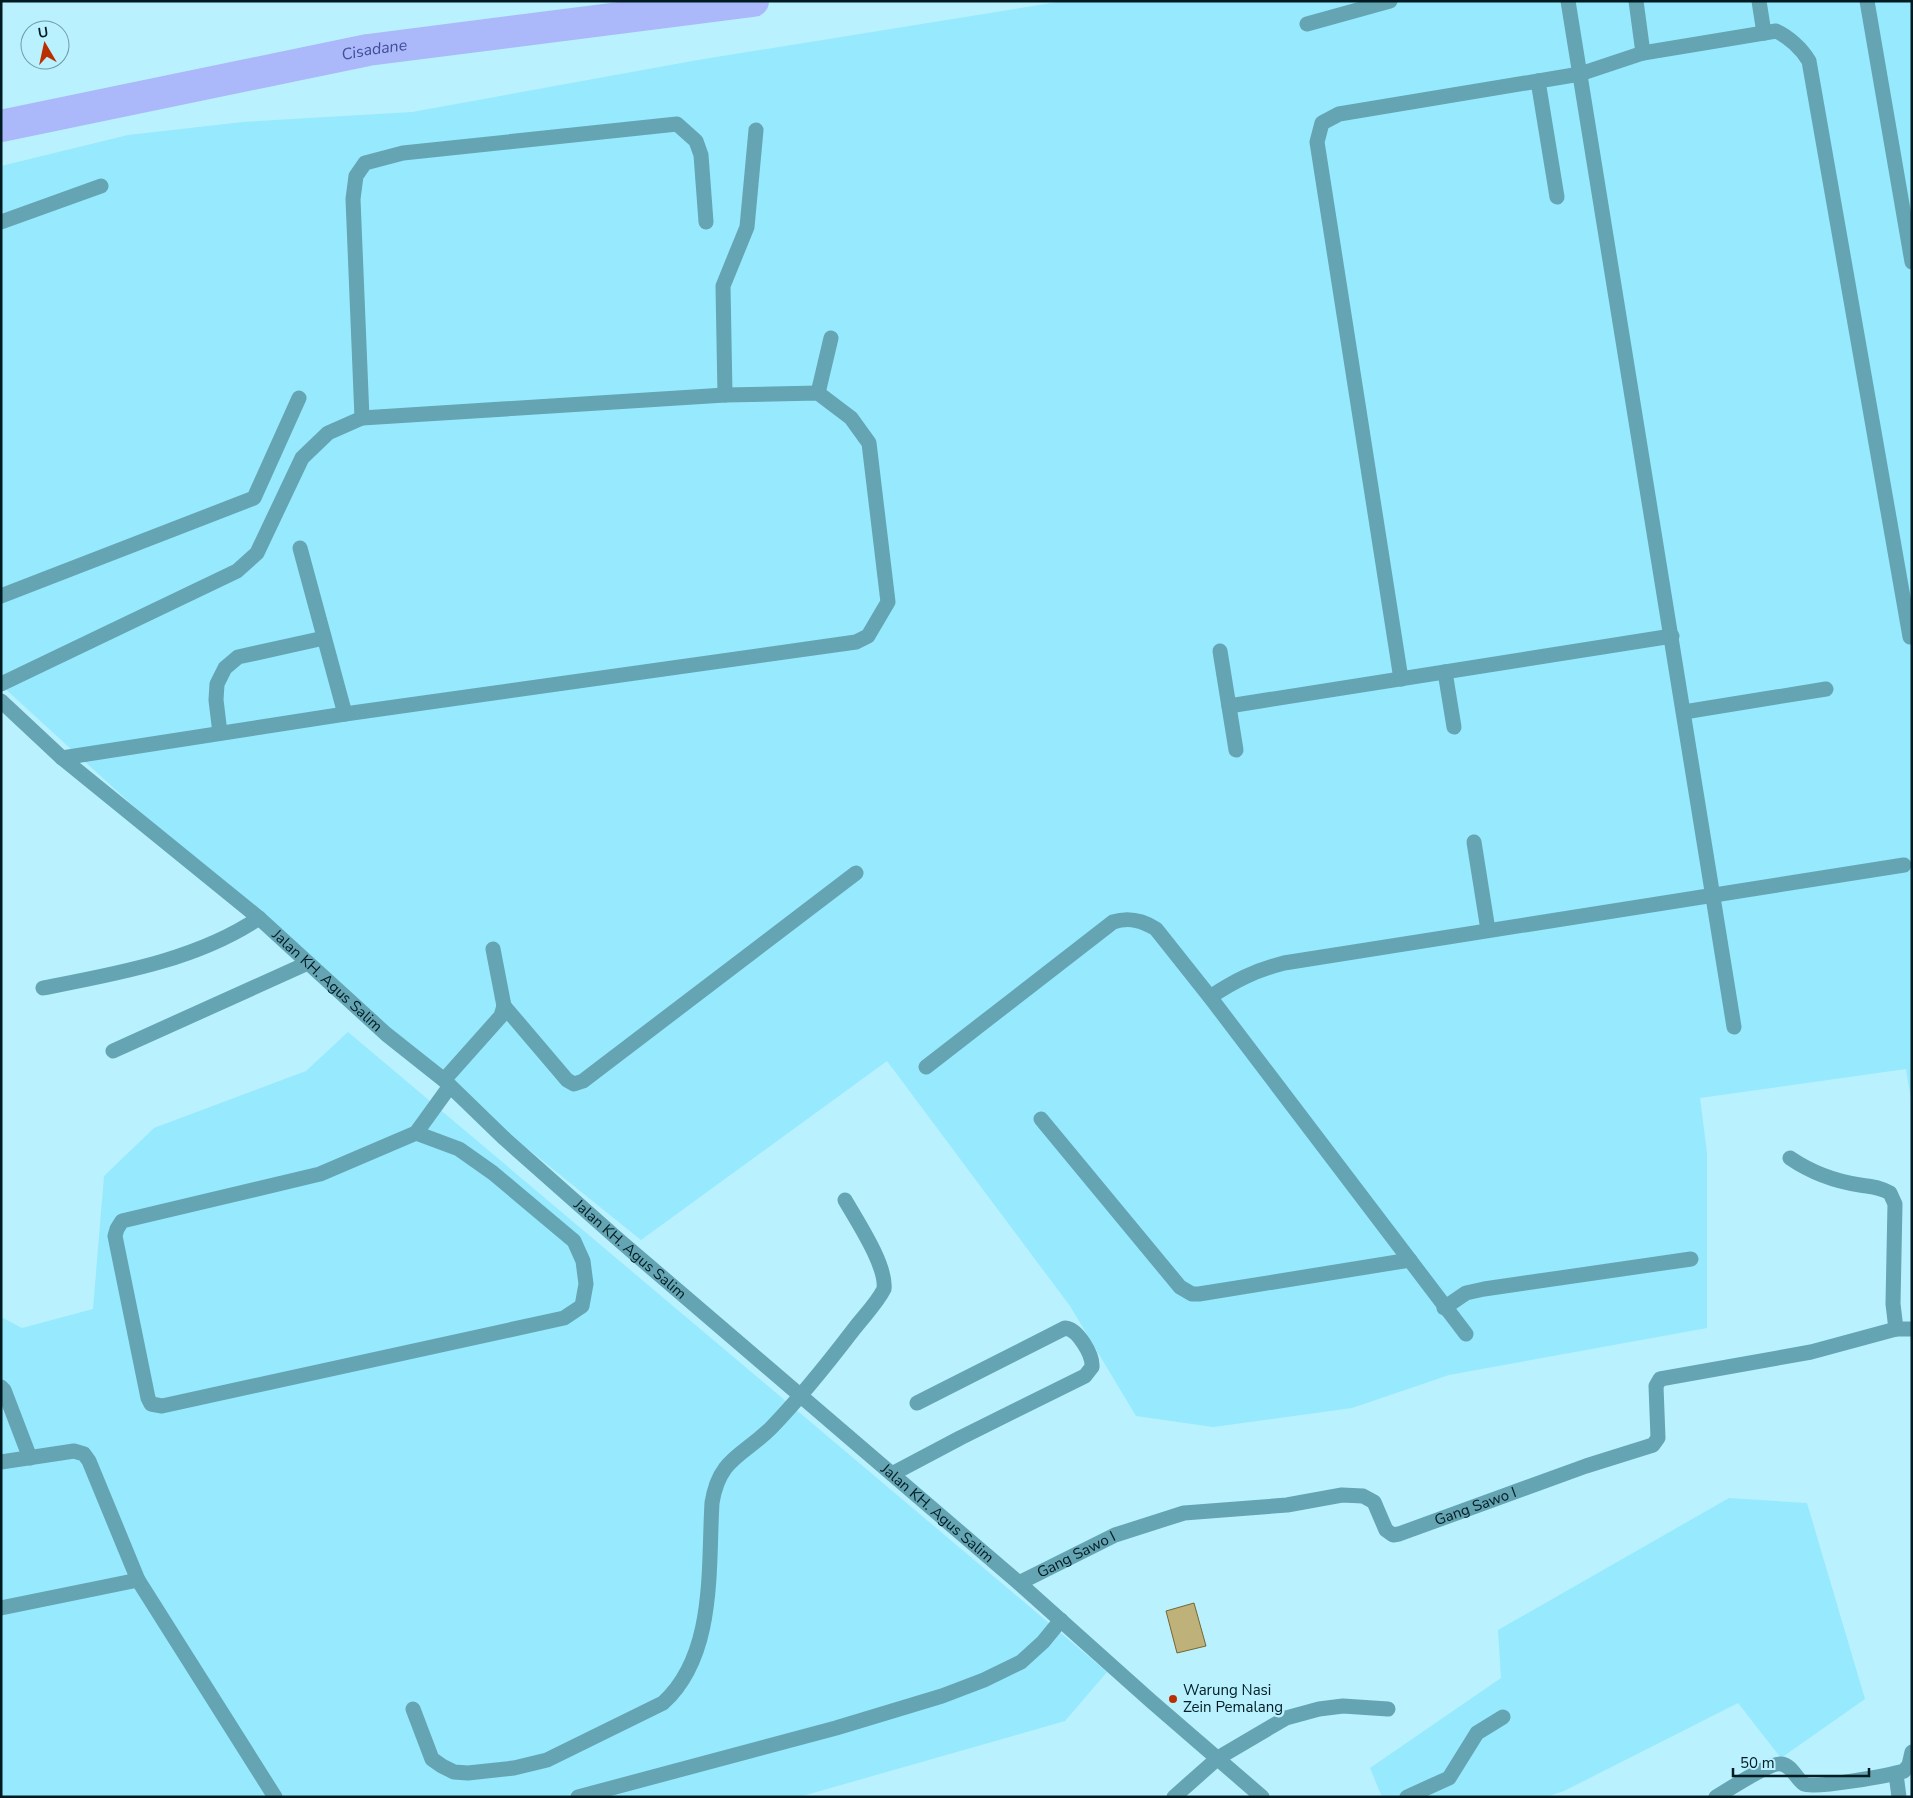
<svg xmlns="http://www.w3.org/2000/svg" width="1913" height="1798" font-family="'Nunito Sans',sans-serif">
	<rect width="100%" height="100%" fill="#b9f1ff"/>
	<path fill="#97e9fd" d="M1064 1H1912V1105L1906 1069 1700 1098 1707 1153V1328L1449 1375 1352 1408 1213 1427 1136 1416 1070 1306 887 1061 641 1240 364 1017 1 685V166L128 135 243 122 412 112 698 60Z
		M348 1032 1107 1672 1065 1721 799 1797H1V1317L22 1328 93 1309 104 1176 154 1128 306 1071Z
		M1729 1498 1807 1503 1865 1699 1781 1758 1738 1703 1564 1791 1546 1797H1382L1370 1768 1501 1678 1498 1630Z"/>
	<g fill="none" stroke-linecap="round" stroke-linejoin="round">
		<path stroke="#abb8f9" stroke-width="32" id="s1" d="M1 126 368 50 753 1"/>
	</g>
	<path fill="#bfb17a" stroke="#756732" d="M1194 1603 1206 1646 1177 1653 1166 1611Z"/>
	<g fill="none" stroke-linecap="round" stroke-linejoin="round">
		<g stroke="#64a4b3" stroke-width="15">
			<path d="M1568 1 1734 1027"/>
			<path d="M1636 1 1643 53"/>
			<path d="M1759 1 1764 33"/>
			<path d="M1867 1 1912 262"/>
			<path d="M1307 24 1390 1"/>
			<path d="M1538 81 1557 197"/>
			<path d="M1 222 101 186"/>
			<path d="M818 393 831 338"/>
			<path d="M725 395 723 286 747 227 756 130"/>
			<path d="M300 548 345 714"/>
			<path d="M1 596 254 498 299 398"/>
			<path d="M1220 651 1236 750"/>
			<path d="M1445 672 1454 727"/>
			<path d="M1401 679 1317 142 1322 123 1339 114 1580 74 1643 53 1776 31C1789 37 1802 49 1809 61L1910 637"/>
			<path d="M1 684 237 571 257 553 302 458 328 433 362 418 353 199 356 176 365 163 403 153 677 124 696 141 701 155 706 222"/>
			<path id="s2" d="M1 701 62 758 259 918 386 1034 444 1080 505 1139 620 1241 1019 1583 1151 1701 1262 1797"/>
			<path d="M1229 706 1672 636"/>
			<path d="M1684 712 1826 689"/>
			<path d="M220 733 216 700 217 684 225 668 238 657 324 638"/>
			<path d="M62 758 345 714 856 642 868 636 888 602 869 443 851 418 818 393 725 395 362 418"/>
			<path d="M1474 842 1488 930"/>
			<path d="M43 988C115 974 197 960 259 918"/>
			<path d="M1210 997C1236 980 1254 971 1284 963L1904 865"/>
			<path d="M504 1006 567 1080 574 1084 583 1081 856 873"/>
			<path d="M113 1051 308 963"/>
			<path d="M926 1067 1113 922C1129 917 1142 920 1156 929L1210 997 1466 1334"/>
			<path d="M444 1080 501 1016 504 1006 493 949"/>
			<path d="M1041 1119 1180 1287 1192 1294H1199L1410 1260"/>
			<path d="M416 1133 459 1149 493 1173 574 1241 583 1261 586 1284 582 1306 564 1318 162 1406 151 1404 148 1398 115 1236 117 1229 122 1221 320 1174 416 1133 450 1086"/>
			<path d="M1790 1158C1812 1173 1833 1181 1860 1185 1872 1187 1880 1187 1890 1193L1895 1204 1893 1304 1896 1329H1912"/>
			<path d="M1444 1308 1466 1293 1484 1289 1691 1259"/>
			<path d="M1 1387 4 1390 30 1458"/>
			<path d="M1 1462 74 1451 84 1454 89 1461 138 1580 275 1797"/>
			<path d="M892 1474 960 1438 1085 1376 1092 1367C1093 1355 1078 1329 1065 1328L917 1403"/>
			<path id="s3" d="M1019 1583 1115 1535 1184 1513 1287 1505 1342 1495 1363 1496 1374 1502 1386 1530 1393 1535 1399 1534 1586 1466 1653 1445 1658 1438 1656 1386 1660 1379 1811 1352 1896 1329"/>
			<path d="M1 1608 138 1580"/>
			<path d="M413 1709 432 1759 442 1766 454 1772 468 1773 514 1768 547 1760 663 1703C716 1655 708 1568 712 1503 719 1458 743 1456 771 1428 801 1397 828 1363 854 1329 864 1316 877 1303 884 1289 887 1266 857 1221 845 1200"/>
			<path d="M1896 1774 1899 1797"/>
			<path d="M578 1797 836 1728 942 1696 984 1680 1021 1662 1043 1642 1061 1620"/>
			<path d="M1174 1797 1218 1758 1286 1718 1319 1709 1343 1706 1388 1709"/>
			<path d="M1407 1797 1449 1778 1477 1733 1503 1717"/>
			<path d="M1716 1797C1728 1790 1770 1762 1781 1764 1792 1765 1796 1779 1804 1784 1815 1789 1891 1775 1904 1771L1909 1765 1912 1752"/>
		</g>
	</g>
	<circle fill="#b92f02" stroke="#b9f1ff" stroke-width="2" cx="1173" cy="1699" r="5"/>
	<g text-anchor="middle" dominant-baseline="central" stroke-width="5" stroke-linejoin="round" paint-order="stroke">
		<g font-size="15" fill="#001c22" stroke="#b9f1ff">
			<text stroke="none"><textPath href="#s2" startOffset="430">Jalan KH. Agus Salim</textPath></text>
			<text stroke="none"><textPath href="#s2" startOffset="835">Jalan KH. Agus Salim</textPath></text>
			<text stroke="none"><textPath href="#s3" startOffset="499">Gang Sawo I</textPath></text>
			<text stroke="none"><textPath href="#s2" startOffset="1240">Jalan KH. Agus Salim</textPath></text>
			<text stroke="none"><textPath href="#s3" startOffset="64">Gang Sawo I</textPath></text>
		</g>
		<g font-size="15" fill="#001c22" stroke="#b9f1ff" text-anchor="start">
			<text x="1183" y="1690">Warung Nasi<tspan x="1183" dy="17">Zein Pemalang</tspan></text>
		</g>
		<g font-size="16" font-style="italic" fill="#434c99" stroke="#b9f1ff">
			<text stroke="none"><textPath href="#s1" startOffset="381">Cisadane</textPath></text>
		</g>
	</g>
	<rect width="1913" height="1798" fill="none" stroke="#001c22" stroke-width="5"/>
	<g transform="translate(45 45) rotate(351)"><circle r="24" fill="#b9f1ff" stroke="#6f9ca7"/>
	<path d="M0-4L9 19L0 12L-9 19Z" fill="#b92f02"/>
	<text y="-8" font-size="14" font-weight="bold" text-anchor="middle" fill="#001c22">U</text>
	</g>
	<path d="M1733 1768v8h136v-8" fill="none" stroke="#001c22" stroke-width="2.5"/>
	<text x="1740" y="1768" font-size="15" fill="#001c22" stroke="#b9f1ff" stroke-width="4" paint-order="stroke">50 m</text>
</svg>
